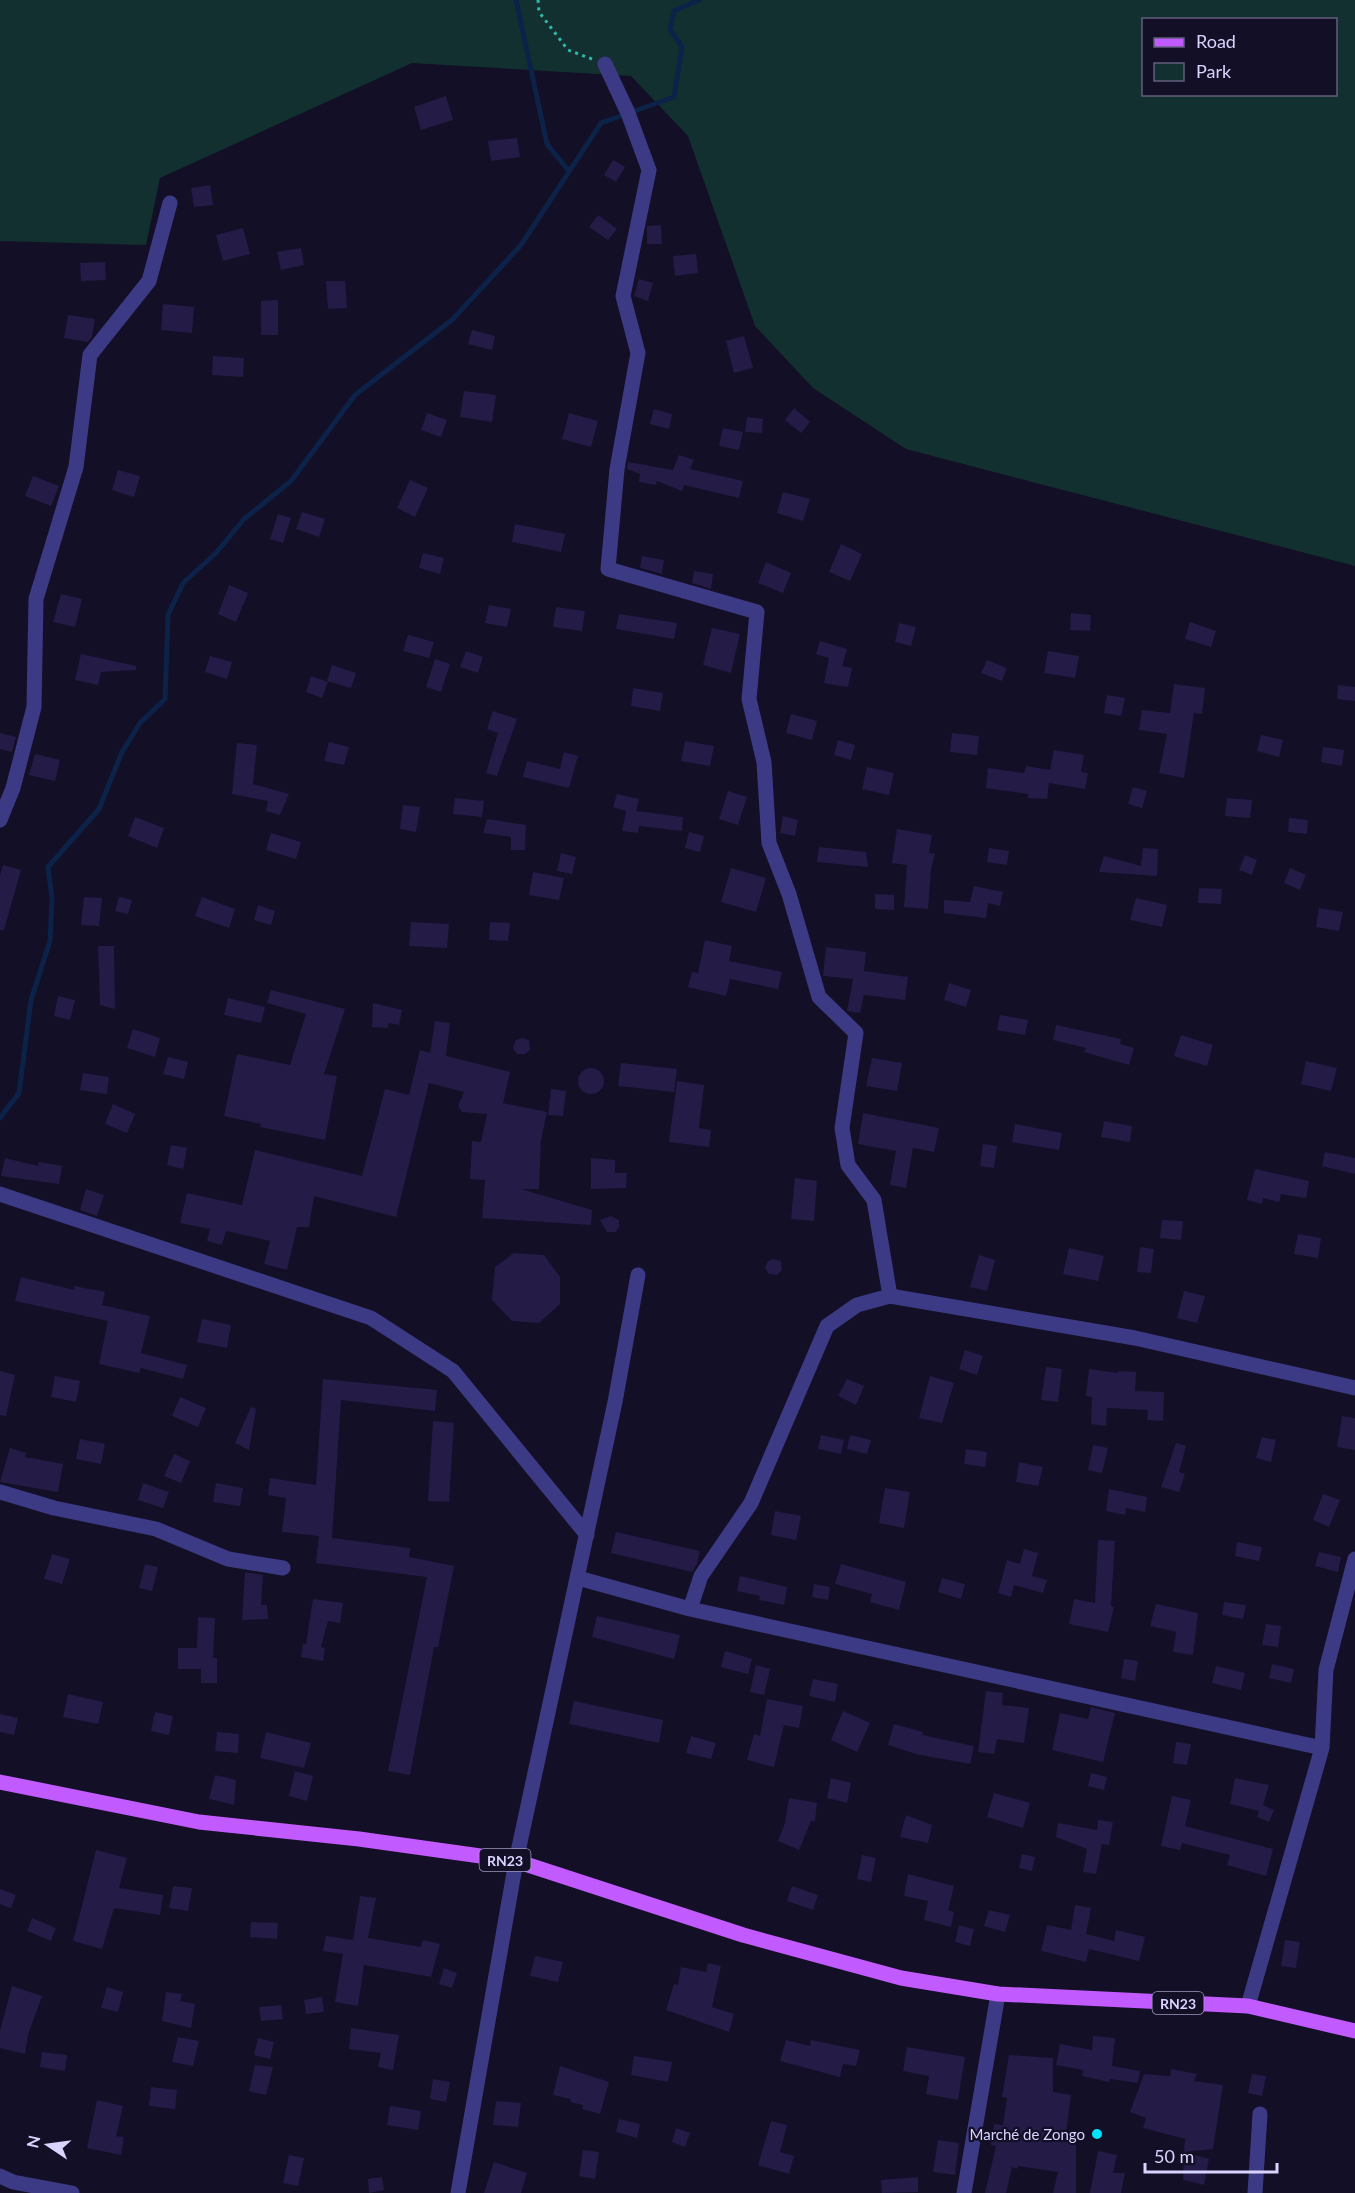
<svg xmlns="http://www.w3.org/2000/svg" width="1355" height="2193" font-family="Lato,sans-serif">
	<rect width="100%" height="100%" fill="#130f26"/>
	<path fill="#12302f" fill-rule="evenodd" d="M0 0H1355V566L906 449 813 388 755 326 688 136 631 76 412 63 160 178 146 245 0 241ZM1144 20H1336V94H1144Z"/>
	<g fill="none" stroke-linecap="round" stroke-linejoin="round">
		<path stroke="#0c2248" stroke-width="5" d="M516 0 547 144 568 170
			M0 1118 19 1093 31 1000 50 941 52 899 48 867 99 809 122 752 140 723 165 699 168 615 183 583 216 553 244 519 291 481 355 395 452 320 521 245 601 123 674 97 682 47 670 29 674 11 699 0"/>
	</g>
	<path fill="#241b47" d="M446 96 453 120 421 130 414 107Z
		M517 138 520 157 491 161 488 141Z
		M613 160 625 167 616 182 604 175Z
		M210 185 213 205 194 207 191 188Z
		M598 215 617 229 608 240 589 227Z
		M661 225 662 244H647V226Z
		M243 228 250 254 223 261 216 235Z
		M301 248 304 265 281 270 277 252Z
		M696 254 698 273 675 276 673 256Z
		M105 262 106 280 81 281 80 263Z
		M639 279 653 283 648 301 634 296Z
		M326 281H345L347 308 328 309Z
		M278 300V335H261V301Z
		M163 304 194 307 192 333 161 330Z
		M68 315 95 319 92 337 88 342 64 338Z
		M472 330 495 336 492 350 468 344Z
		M744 336 753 368 734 373 726 341Z
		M213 356 244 358 243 377 212 375Z
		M464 391 496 395 492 422 460 417Z
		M794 408 810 422 801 433 785 420Z
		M654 409 672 414 669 429 650 424Z
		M427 413 447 420 441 437 421 430Z
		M569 413 598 421 591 447 562 439Z
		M747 417 763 419 762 433 745 432Z
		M723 428 743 432 739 450 719 446Z
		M679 455 694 460 690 469 743 481 739 498 684 485 682 491 657 481 656 485 639 482 640 474 627 469 628 462 673 470Z
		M118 470 140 476 134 497 112 490Z
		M33 476 59 486 51 506 25 496Z
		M410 480 428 488 415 517 397 508Z
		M783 492 810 499 803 521 777 513Z
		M302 512 325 519 319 537 296 529Z
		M278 514 291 518 283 543 270 539Z
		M515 524 565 534 561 552 512 542Z
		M841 544 862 554 850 581 829 572Z
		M423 553 444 558 440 574 419 568Z
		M642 556 664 560 662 574 640 568Z
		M766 562 791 573 783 593 758 583Z
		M694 571 713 574 711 589 692 583Z
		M229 585 248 593 236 622 218 614Z
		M61 594 82 599 75 627 53 622Z
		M489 605 511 609 507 627 485 623Z
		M556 607 585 611 582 631 553 627Z
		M1071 613 1091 615 1090 631 1070 630Z
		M619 614 677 623 674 639 616 629Z
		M1190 622 1216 631 1211 647 1185 639Z
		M899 623 916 627 911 646 895 642Z
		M712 628 740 634 731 673 703 665Z
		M408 635 434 642 429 658 403 651Z
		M820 641 847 649 842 666 852 668 848 687 824 683 829 658 816 654Z
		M466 651 483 657 478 673 460 667Z
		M1048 651 1079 656 1075 678 1044 673Z
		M81 654 136 666V670L101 672 98 685 75 680Z
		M210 656 232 662 227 679 205 672Z
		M435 659 450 664 441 692 426 687Z
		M987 660 1007 668 1002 681 981 673Z
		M332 665 356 673 351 688 327 681Z
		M311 676 328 682 322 698 306 692Z
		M1174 684 1205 688 1202 714 1194 713 1184 778 1159 773 1167 734 1139 730 1142 710 1170 713Z
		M1338 685 1355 687V701L1337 699Z
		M633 688 663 693 660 711 631 706Z
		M1107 695 1125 698 1121 716 1104 713Z
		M493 711 517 719 497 776 486 773 498 733 487 729Z
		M791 714 817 721 812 740 786 733Z
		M0 733 16 737 12 752 0 749Z
		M952 733 979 736 977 755 950 752Z
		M1261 735 1283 740 1279 757 1257 751Z
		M838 740 855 745 851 760 834 755Z
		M685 741 714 746 710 766 681 761Z
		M329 742 349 747 344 765 324 761Z
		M237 743 257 745 253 784 289 794 280 815 266 811 268 801 232 794Z
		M1323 747 1344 750 1342 766 1321 762Z
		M1054 750 1084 755 1081 772 1088 773 1085 789 1049 783 1047 799 1028 798V794L986 788 988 768 1024 773 1026 766 1050 770Z
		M564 752 578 756 569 788 523 777 527 761 560 769Z
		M35 754 60 760 55 781 29 775Z
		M867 767 894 773 889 795 862 789Z
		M1133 787 1147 791 1142 808 1128 804Z
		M728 791 747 797 738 825 719 819Z
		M617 794 639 799 636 811 683 817 682 831 639 826 638 833 622 831 626 811 613 807Z
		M455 798 484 801 482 817 453 814Z
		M1227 798 1252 800 1250 818 1225 816Z
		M403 805 420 807 416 832 400 829Z
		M783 816 798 820 795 836 780 833Z
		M135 817 164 828 157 848 128 836Z
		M1289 818 1308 820 1307 834 1288 832Z
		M487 819 526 825 525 850H511V837L483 833Z
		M897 829 932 835 929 853 935 854 931 869 928 909 904 907 907 865 892 863Z
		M689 832 704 836 700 852 685 848Z
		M271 833 301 842 296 859 266 850Z
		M819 847 866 852 868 867 817 862Z
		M989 848 1009 851 1007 865 987 862Z
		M1143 848 1158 849 1157 876 1099 872 1104 856 1141 866Z
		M561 853 576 857 572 874 557 871Z
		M1245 855 1257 860 1252 875 1239 870Z
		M3 865 21 870 4 930H0V875Z
		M731 868 766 878 756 912 721 902Z
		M1290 868 1306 875 1300 890 1284 883Z
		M533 872 564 878 559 900 529 895Z
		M974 886 1003 892 1000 906 988 903 986 918 944 913V900L970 902Z
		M1199 888 1222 889 1221 904 1198 903Z
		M875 894 894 895V910L875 909Z
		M84 897 102 898 99 926 81 925Z
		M119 897 132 900 128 914 115 911Z
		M202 897 235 909 229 928 195 916Z
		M1136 898 1167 905 1162 927 1130 920Z
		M258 905 275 911 271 925 254 920Z
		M1319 908 1343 912 1339 931 1316 927Z
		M411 922 449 924 447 948 409 946Z
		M490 922 510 923 508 941 489 940Z
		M705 940 732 946 729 961 782 972 778 989 730 979 726 996 688 987 692 972 698 973Z
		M98 946H114L115 1009 100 1005Z
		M826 947 866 952 864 971 908 977 905 1000 864 995 860 1013 847 1011 853 979 823 976Z
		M949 983 971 990 966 1007 944 1000Z
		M271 990 345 1009 324 1074 337 1076 325 1140 260 1127 261 1124 224 1116 237 1054 290 1065 306 1014 267 1003Z
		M58 996 75 1000 70 1020 54 1016Z
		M228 998 265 1007 261 1023 224 1015Z
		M373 1003 402 1010 399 1025 388 1023V1028L372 1027Z
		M1000 1015 1028 1020 1025 1035 997 1030Z
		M435 1021 450 1023 446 1056 510 1072 503 1103 547 1112 541 1140 539 1189H521L592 1210 591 1225 482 1218 485 1180 470 1179 472 1141 481 1142 487 1114 462 1112 458 1106 464 1092 429 1083 396 1217 314 1196 309 1227H297L287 1270 264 1264 270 1241 226 1231 222 1245 207 1241 210 1229 180 1223 187 1193 242 1205 255 1150 362 1176 385 1089 409 1095 420 1050 430 1053Z
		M1056 1025 1121 1039 1120 1044 1134 1048 1129 1065 1084 1052 1086 1048 1053 1040Z
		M133 1029 160 1038 155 1057 127 1048Z
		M1181 1035 1213 1045 1207 1066 1174 1056Z
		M522 1038 529 1040 530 1050 525 1054H517L513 1048 516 1040Z
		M168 1057 188 1062 184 1079 163 1074Z
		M872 1058 902 1063 897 1091 866 1086Z
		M1306 1061 1337 1068 1331 1091 1301 1084Z
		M621 1063 677 1069 674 1092 618 1086Z
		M578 1081a13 13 0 1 1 26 0a13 13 0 1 1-26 0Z
		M83 1073 109 1077 107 1094 80 1090Z
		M677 1081 704 1085 699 1128 711 1130 709 1147 669 1142Z
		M551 1089 566 1091 563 1116 548 1115Z
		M113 1104 135 1114 127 1133 105 1124Z
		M863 1113 939 1128 934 1152 913 1148 906 1188 890 1185 896 1151 858 1144Z
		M1104 1121 1132 1126 1130 1142 1101 1137Z
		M1015 1124 1062 1133 1059 1150 1012 1142Z
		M983 1144 997 1146 994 1168 980 1166Z
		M171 1145 187 1148 183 1169 167 1165Z
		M1325 1152 1355 1158V1174L1322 1166Z
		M5 1158 38 1166 39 1162 62 1166 59 1184 1 1176Z
		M591 1158 615 1160V1173H627L626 1188 591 1189Z
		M1255 1169 1309 1181 1306 1198 1281 1194 1279 1202 1263 1198 1262 1204 1247 1200Z
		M795 1178 817 1181 814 1221 791 1219Z
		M86 1189 104 1195 97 1216 80 1210Z
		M611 1216 619 1220V1227L615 1232H607L600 1220Z
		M1162 1220 1183 1221 1181 1240 1160 1238Z
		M1298 1234 1321 1238 1318 1258 1294 1254Z
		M1140 1247 1154 1249 1151 1273 1137 1272Z
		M1069 1248 1104 1256 1098 1281 1063 1274Z
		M514 1253 544 1255 560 1277V1304L539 1323 512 1321 492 1300 495 1267Z
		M979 1255 995 1260 987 1291 970 1287Z
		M774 1259 781 1261 782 1270 777 1275 769 1274 765 1268 768 1261Z
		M21 1277 74 1290V1286L105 1292 102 1305 150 1316 141 1353 187 1365 183 1379 141 1368 139 1373 99 1364 108 1321 15 1301Z
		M1184 1291 1205 1296 1197 1323 1177 1318Z
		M202 1319 231 1325 227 1348 197 1342Z
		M965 1350 983 1356 977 1375 959 1369Z
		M1046 1367 1062 1369 1058 1402 1041 1400Z
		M1089 1369 1118 1373V1371L1136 1372 1135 1391 1164 1392 1163 1421 1147 1420 1148 1410 1107 1408 1106 1426 1091 1424 1092 1397 1086 1396Z
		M0 1371 15 1375 6 1416 0 1415Z
		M55 1376 80 1381 76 1402 51 1397Z
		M930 1376 954 1383 942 1423 919 1418Z
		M323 1379 437 1390 435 1411 341 1400 332 1538 410 1548 409 1557 454 1566 438 1647H434L410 1775 388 1771 427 1577 316 1563 319 1536 282 1532 286 1498 268 1495 270 1478 316 1485Z
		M847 1379 864 1386 856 1405 838 1396Z
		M180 1397 206 1408 198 1427 172 1416Z
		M251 1407 256 1409 249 1450 235 1443Z
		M1342 1416 1355 1418V1450L1337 1447Z
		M433 1421 454 1423 449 1502 428 1501Z
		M821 1435 844 1440 841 1454 818 1449Z
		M850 1435 871 1440 867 1454 847 1449Z
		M1262 1437 1276 1440 1271 1462 1256 1458Z
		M80 1439 105 1444 101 1464 76 1459Z
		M1176 1443 1186 1446 1179 1472 1185 1474 1179 1492 1161 1487Z
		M1093 1445 1108 1448 1102 1473 1088 1470Z
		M10 1448 26 1453 25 1457 63 1464 58 1492 0 1482Z
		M966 1449 987 1452 985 1467 964 1464Z
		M174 1454 190 1461 181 1483 164 1476Z
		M1019 1462 1043 1467 1038 1486 1016 1482Z
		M143 1483 169 1492 163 1508 138 1500Z
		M216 1483 243 1488 240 1506 213 1502Z
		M885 1488 910 1492 904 1528 879 1523Z
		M1109 1489 1147 1497 1145 1512 1126 1508 1125 1515 1106 1511Z
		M1323 1494 1340 1500 1329 1527 1313 1520Z
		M775 1511 801 1516 796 1540 771 1535Z
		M616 1532 700 1551 697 1564 692 1572 611 1553Z
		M1098 1540 1115 1541 1111 1606 1114 1607 1108 1632 1069 1624 1074 1599 1095 1603Z
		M1237 1542 1262 1547 1259 1561 1235 1556Z
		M1024 1549 1038 1553 1032 1576 1047 1580 1043 1593 1014 1585 1011 1597 998 1593 1007 1560 1020 1564Z
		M1319 1552 1341 1557 1338 1572 1315 1566Z
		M52 1554 70 1559 62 1584 44 1579Z
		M145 1564 158 1567 152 1591 139 1588Z
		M841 1564 906 1582 899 1610 870 1602 872 1594 835 1584Z
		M245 1572 263 1575 261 1605H267L268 1619 242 1620Z
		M740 1576 787 1587 784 1605 759 1600 760 1596 737 1591Z
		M942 1578 965 1584 961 1599 938 1592Z
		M814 1584 830 1587 828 1600 812 1597Z
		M313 1599 343 1603 340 1623 328 1621 321 1647 325 1648 323 1661 301 1657 303 1644H306Z
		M1224 1602 1246 1605 1243 1619 1222 1615Z
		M1156 1604 1198 1613 1193 1655 1173 1652 1176 1632 1150 1626Z
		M597 1616 680 1635 674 1659 592 1637Z
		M198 1617 215 1618 213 1658H217V1683H201V1669H178V1648H197Z
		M1266 1624 1281 1626 1278 1647 1262 1645Z
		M725 1651 752 1659 748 1674 721 1667Z
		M1124 1659 1138 1661 1135 1681 1121 1678Z
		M1272 1664 1294 1669 1291 1683 1269 1678Z
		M756 1665 770 1669 764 1695 750 1692Z
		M1216 1666 1245 1673 1241 1690 1212 1683Z
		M813 1679 838 1684 835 1702 809 1696Z
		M986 1691 1003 1693 1002 1705 1029 1708 1024 1743 997 1739 994 1754 978 1752Z
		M68 1694 103 1702 98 1724 63 1717Z
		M767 1699 803 1706 799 1728 784 1725 774 1767 747 1760 754 1734 760 1736Z
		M574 1701 663 1720 659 1743 569 1724Z
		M1091 1707 1115 1713 1103 1762 1052 1750 1060 1713 1088 1719Z
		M843 1711 870 1723 857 1752 831 1740Z
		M155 1712 173 1716 169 1735 151 1731Z
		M0 1714 18 1718 14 1735 0 1732Z
		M894 1724 923 1732 922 1735 974 1746 970 1764 916 1754 888 1745Z
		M217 1732 239 1734 238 1753 215 1751Z
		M266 1732 311 1743 304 1768 260 1758Z
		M691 1736 716 1743 711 1759 686 1753Z
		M1176 1742 1191 1744 1187 1765 1173 1763Z
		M295 1771 313 1776 307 1801 289 1796Z
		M1091 1773 1107 1777 1104 1790 1088 1786Z
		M215 1775 236 1780 234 1805 209 1799Z
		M831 1778 851 1783 847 1803 827 1798Z
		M1235 1778 1269 1785 1263 1805 1274 1810 1269 1822 1257 1817 1259 1811 1230 1804Z
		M994 1793 1030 1803 1023 1828 987 1817Z
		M1172 1796 1191 1800 1185 1826 1273 1849 1266 1876 1227 1865 1230 1855 1182 1843 1180 1850 1161 1846Z
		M789 1798 817 1803 815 1821H811L799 1850 778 1841 785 1823Z
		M906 1815 932 1825 928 1843 900 1837Z
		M1098 1820 1113 1822 1109 1845 1102 1844 1096 1874 1083 1872 1087 1849 1056 1837 1058 1823 1097 1830Z
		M96 1850 127 1858 119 1888 163 1895 160 1915 114 1908 102 1949 73 1941Z
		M1022 1854 1035 1857 1032 1871 1019 1868Z
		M862 1855 876 1858 871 1882 857 1879Z
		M908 1874 954 1886 948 1910 954 1912 951 1927 924 1920 928 1901 904 1896Z
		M173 1886 192 1888 188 1911 169 1908Z
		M792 1886 818 1895 813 1910 787 1901Z
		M0 1889 16 1895 11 1908 0 1904Z
		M360 1896 376 1898 368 1938 421 1947 423 1940 440 1944 431 1977 364 1965 358 2006 335 2002 343 1954 323 1951 326 1936 353 1940Z
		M1075 1905 1091 1908 1086 1934 1114 1941 1116 1930 1145 1937 1139 1961 1089 1949 1086 1962 1041 1951 1047 1925 1071 1930Z
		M989 1910 1010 1915 1005 1932 984 1926Z
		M32 1918 56 1928 51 1941 27 1931Z
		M251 1922 278 1923 277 1939 250 1937Z
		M959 1925 974 1929 970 1946 955 1942Z
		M1285 1940 1300 1942 1296 1968 1281 1966Z
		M535 1956 563 1962 558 1982 530 1976Z
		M708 1963 721 1966 712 2007 734 2014 729 2032 666 2010 674 1984 678 1985 681 1967 706 1972Z
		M444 1968 457 1973 452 1988 439 1984Z
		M12 1986 42 1996 28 2035 25 2054 0 2048V2031Z
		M107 1987 123 1992 118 2012 101 2008Z
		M166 1992 182 1994 180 2001 195 2004 191 2028 162 2021Z
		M322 1997 324 2012 306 2014 304 2000Z
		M281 2005 283 2019 261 2021 259 2007Z
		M351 2028 399 2035 393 2070 378 2067 381 2053 349 2049Z
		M1093 2036 1115 2038 1112 2066 1140 2071 1138 2083 1110 2079 1109 2082 1082 2076 1083 2070 1056 2065 1060 2044 1092 2050Z
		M178 2037 199 2041 193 2066 172 2062Z
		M258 2038 274 2042 270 2059 254 2055Z
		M786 2040 810 2046 811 2040 860 2050 856 2066 843 2064 840 2077 780 2061Z
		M907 2047 965 2057 958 2100 926 2094 929 2076 903 2071Z
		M42 2052 67 2055 65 2071 40 2067Z
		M1009 2055 1053 2058V2092L1071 2095 1066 2133H1076V2193H1053L1058 2172 1018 2166 1017 2169 1012 2167 1006 2193H985L996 2146 991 2145 994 2124 1003 2125 1007 2098 1002 2097Z
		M634 2056 672 2062 668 2082 631 2075Z
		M255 2065 273 2067 266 2095 249 2091Z
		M560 2066 609 2082 600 2114 582 2109 583 2105 570 2102 571 2099 553 2095Z
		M1171 2069 1197 2074 1194 2081 1223 2085 1213 2149 1184 2152 1185 2139 1143 2128 1146 2118 1130 2112 1144 2074 1170 2076Z
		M1252 2074 1266 2076 1262 2096 1248 2093Z
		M433 2079 450 2082 446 2102 430 2099Z
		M151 2087 177 2090 175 2109 149 2106Z
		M97 2100 123 2106 116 2136 124 2137 121 2155 87 2148Z
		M496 2101 521 2103 518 2127 493 2125Z
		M390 2106 421 2111 418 2130 387 2125Z
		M619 2119 640 2124 637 2138 616 2132Z
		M771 2121 787 2125 780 2152 794 2156 789 2174 758 2165Z
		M676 2128 690 2133 685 2147 672 2142Z
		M938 2140 959 2143 955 2175 933 2172Z
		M583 2150 599 2152 595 2179 579 2176Z
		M1098 2151 1117 2155 1113 2173H1125L1121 2193H1090Z
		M1184 2152 1209 2159 1204 2185 1183 2180Z
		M289 2155 304 2158 298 2186 283 2183Z
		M494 2162 527 2173 521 2193H484Z
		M382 2177 384 2190 369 2193 368 2179Z
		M918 2177V2192L882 2193 881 2180Z"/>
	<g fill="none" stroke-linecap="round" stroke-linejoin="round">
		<path stroke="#2fb8b0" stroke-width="3" stroke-dasharray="3 4.5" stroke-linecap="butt" d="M538 0 539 12 568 50 592 59"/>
		<path stroke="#3d3a85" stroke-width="15" d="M605 64 628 113 649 170 623 296 638 353 617 469 608 569 757 612 749 699 764 762 769 843 789 894 819 997 856 1033 842 1128 848 1165 874 1200 890 1296
			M0 820 13 788 34 707 36 599 76 467 90 355 149 281 170 203
			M0 1194 371 1318 453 1371 587 1535
			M0 1492 54 1508 156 1529 228 1559 283 1568
			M578 1578 690 1609 1322 1748
			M690 1609 701 1576 751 1503 827 1326 857 1305 890 1296 1135 1338 1355 1388
			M1248 2006 1322 1748 1326 1670 1355 1559
			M0 2176 13 2182 72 2193
			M458 2193 516 1861 615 1402 638 1275
			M964 2193 998 1994
			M1255 2193 1260 2114"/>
		<path stroke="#c25bff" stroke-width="15" d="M0 1782 199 1822 359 1839 516 1861 743 1935 901 1978 998 1994 1248 2006 1355 2031"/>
	</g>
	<circle fill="#00e5ff" stroke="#130f26" stroke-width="2" cx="1097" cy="2134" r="6"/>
	<g text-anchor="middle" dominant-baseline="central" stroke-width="4.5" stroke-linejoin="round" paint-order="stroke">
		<g fill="#130f26" stroke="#9e99be" stroke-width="1.5">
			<rect x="479.5" y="1849" width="51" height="22" rx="4.5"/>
			<rect x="1152.5" y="1992" width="51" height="22" rx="4.5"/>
		</g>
		<g font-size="14" font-weight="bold" fill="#d9d4ff">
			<text x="505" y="1860">RN23</text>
			<text x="1178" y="2003">RN23</text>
		</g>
		<g font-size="15" fill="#d9d4ff" stroke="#130f26" text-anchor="end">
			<text x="1085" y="2134">Marché de Zongo</text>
		</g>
	</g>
	<rect x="1142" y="18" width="195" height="78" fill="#130f26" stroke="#625e7d" stroke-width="1.5"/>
	<rect x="1154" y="38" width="30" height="9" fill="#c25bff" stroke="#625e7d" stroke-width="1.5"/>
	<text x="1196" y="48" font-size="18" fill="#d9d4ff">Road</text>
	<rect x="1154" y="63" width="30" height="18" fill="#12302f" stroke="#625e7d" stroke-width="1.5"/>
	<text x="1196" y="78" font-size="18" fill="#d9d4ff">Park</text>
	<g transform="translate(48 2145) rotate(283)" stroke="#130f26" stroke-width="4.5" paint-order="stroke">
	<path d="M0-4.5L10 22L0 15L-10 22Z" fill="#d9d4ff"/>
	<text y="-9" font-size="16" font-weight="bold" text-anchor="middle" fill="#d9d4ff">N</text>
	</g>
	<path d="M1145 2163v9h132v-9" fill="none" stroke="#d9d4ff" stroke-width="3"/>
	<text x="1154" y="2163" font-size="18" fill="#d9d4ff" stroke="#130f26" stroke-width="4.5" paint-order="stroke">50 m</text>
</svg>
